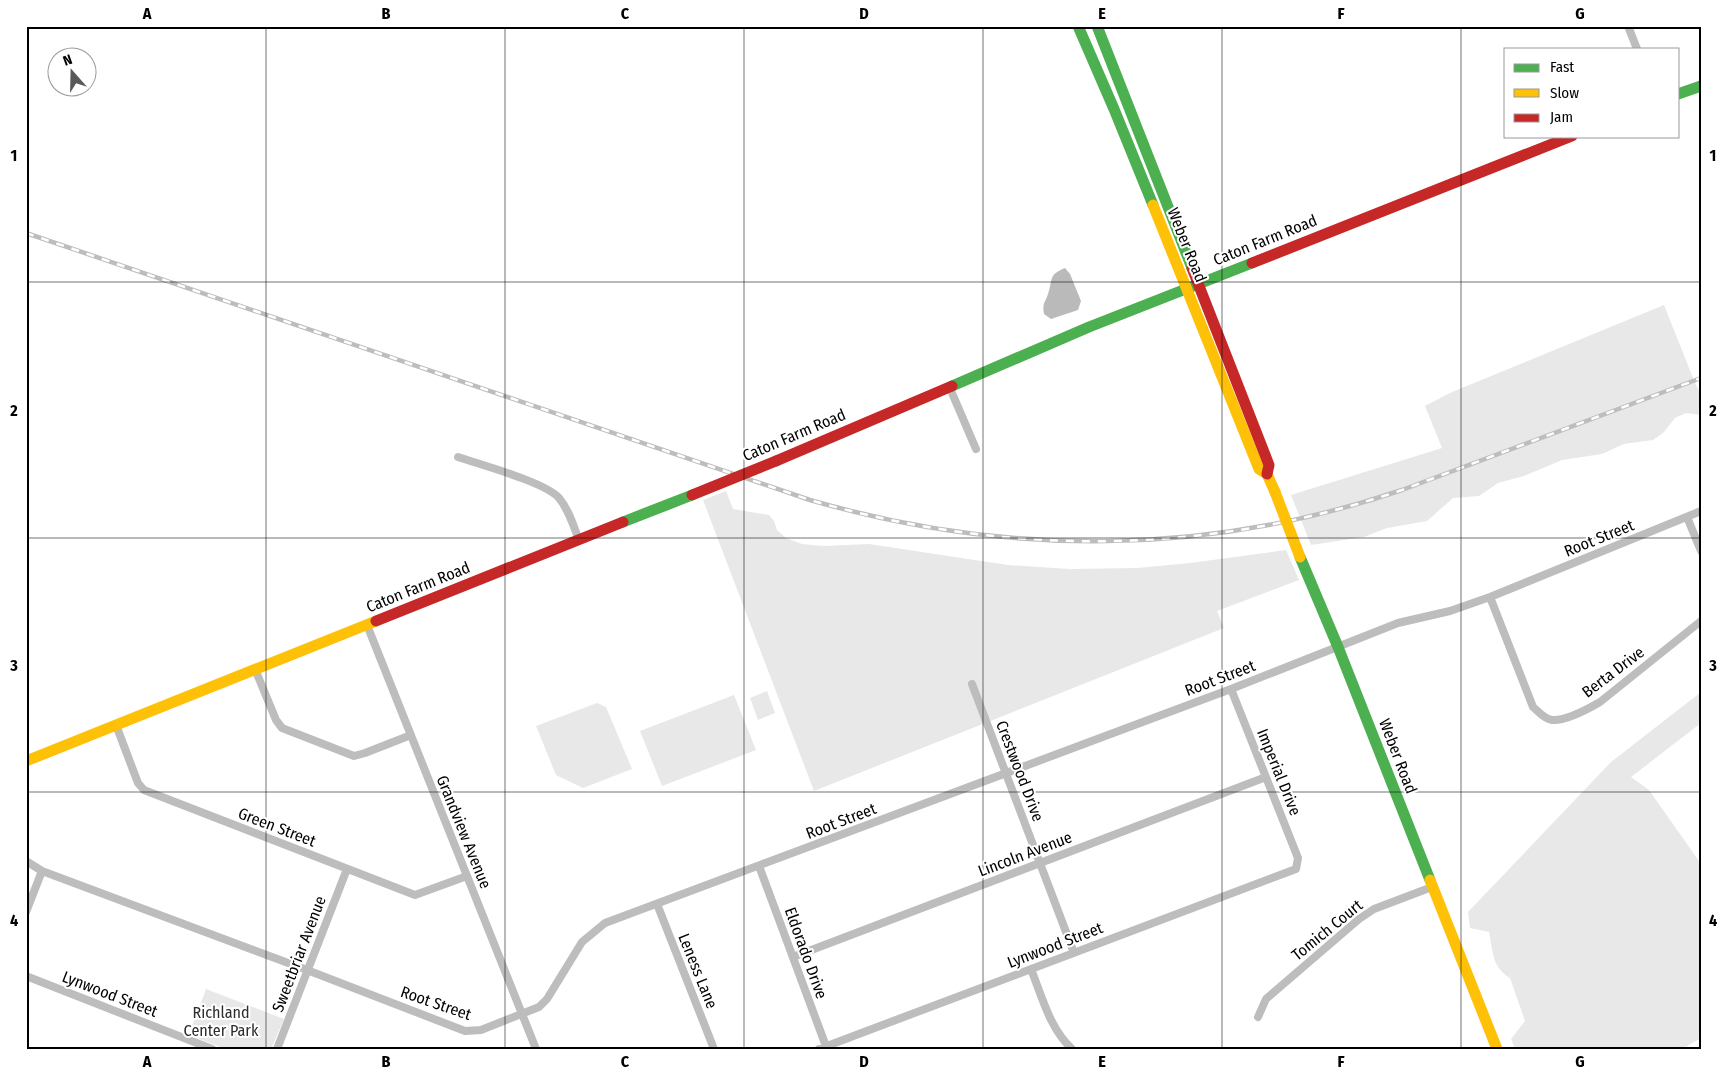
<svg xmlns="http://www.w3.org/2000/svg" width="1727" height="1075" font-family="'Fira Sans Condensed',sans-serif">
	<rect width="100%" height="100%" fill="#fff"/>
	<path fill="#e8e8e8" d="M1664 305 1693 378 1698 389 1701 388V415L1686 413 1675 418 1663 433 1653 440 1624 444 1602 454 1562 460 1524 476 1498 483 1479 496 1453 498 1427 521 1387 528 1364 537 1311 545 1291 495 1442 448 1425 406 1452 392Z
		M726 491 733 509 769 515 774 521 777 530 786 538 802 544 823 546 869 544 1008 565 1070 569 1137 568 1190 563 1286 550 1299 580 1217 611 1224 628 814 791 703 500Z
		M767 691 775 713 758 720 750 698Z
		M1701 692V723L1631 777 1649 790 1701 864V1038L1682 1049H1515L1511 1039 1525 1021 1510 978C1492 967 1493 952 1489 932L1470 928 1468 912 1611 762Z
		M734 695 756 750 662 786 640 731Z
		M597 703 606 707 632 769 583 788 556 775 536 726Z
		M206 989 284 1019 271 1049H225L189 1035Z"/>
	<path fill="#bababa" d="M1065 268 1070 274 1081 301 1078 310 1051 319 1044 314C1042 303 1045 303 1048 294 1053 279 1048 275 1065 268Z"/>
	<g fill="none" stroke-linecap="round" stroke-linejoin="round">
		<path stroke="#bdbdbd" stroke-width="8" d="M1628 26 1637 49
			M949 386 976 449
			M458 457C481 465 545 482 559 498 569 510 573 525 579 540
			M1687 517 1701 551
			M1490 597 1533 707C1538 711 1544 719 1552 720 1565 721 1588 709 1600 702L1701 621
			M367 625 536 1049
			M255 669 276 720 282 728 354 756 365 753 411 735
			M972 684 1074 953
			M116 725 138 783 144 790 415 895 467 876
			M26 861 42 871 307 970 465 1031 481 1030 539 1007 547 999 582 942 605 923 1231 689 1398 623 1450 611 1490 597 1701 511
			M759 866 827 1049
			M657 904 714 1049
			M26 912 42 871
			M793 957 1266 777
			M1031 969C1042 997 1050 1029 1072 1049
			M26 976 212 1049
			M1258 1017 1266 999 1359 919 1374 909 1432 887
			M277 1049 347 869
			M819 1049 1296 869 1298 858 1231 689"/>
		<path stroke="#4caf50" stroke-width="11" d="M1078 26 1114 109 1153 205
			M1097 26 1192 268
			M1678 94 1701 86
			M952 386 1089 327 1252 263
			M623 522 692 495
			M1300 557 1338 647 1430 880"/>
		<path stroke="#ffc107" stroke-width="11" d="M1153 205 1259 469 1267 474 1275 492
			M26 761 376 621
			M1430 880 1497 1049"/>
		<path stroke="#c62828" stroke-width="11" d="M1252 263 1572 136
			M1192 268 1269 465 1267 474
			M776 461 952 386
			M376 621 623 522"/>
		<defs>
			<path id="rail" d="M26 233 810 500C1007 557 1207 556 1402 490L1701 378"/>
		</defs>
		<use href="#rail" stroke="#bdbdbd" stroke-width="4.5"/>
		<use href="#rail" stroke="#fff" stroke-width="2.5" stroke-dasharray="8" stroke-linecap="butt"/>
		<path stroke="#ffc107" stroke-width="11" d="M1275 492 1300 557"/>
		<path stroke="#c62828" stroke-width="11" d="M692 495 776 461"/>
	</g>
	<path fill="none" stroke="#000" stroke-width="1" stroke-opacity="0.55" d="M266 26V1049M505 26V1049M744 26V1049M983 26V1049M1222 26V1049M1461 26V1049M26 282H1701M26 538H1701M26 792H1701"/>
	<g text-anchor="middle" dominant-baseline="central" stroke-width="4" stroke-linejoin="round" paint-order="stroke">
		<g font-size="16" fill="#000" stroke="#fff">
			<text transform="translate(1265 240) rotate(-22)">Caton Farm Road</text>
			<text transform="translate(1187 245) rotate(68)">Weber Road</text>
			<text transform="translate(794 435) rotate(-23)">Caton Farm Road</text>
			<text transform="translate(1599 538) rotate(-22)">Root Street</text>
			<text transform="translate(418 587) rotate(-22)">Caton Farm Road</text>
			<text transform="translate(1613 672) rotate(-37)">Berta Drive</text>
			<text transform="translate(1220 678) rotate(-21)">Root Street</text>
			<text transform="translate(1398 756) rotate(69)">Weber Road</text>
			<text transform="translate(1020 771) rotate(69)">Crestwood Drive</text>
			<text transform="translate(1279 772) rotate(68)">Imperial Drive</text>
			<text transform="translate(841 821) rotate(-21)">Root Street</text>
			<text transform="translate(277 827) rotate(21)">Green Street</text>
			<text transform="translate(464 832) rotate(68)">Grandview Avenue</text>
			<text transform="translate(1025 854) rotate(-21)">Lincoln Avenue</text>
			<text transform="translate(1327 930) rotate(-39)">Tomich Court</text>
			<text transform="translate(1055 945) rotate(-21)">Lynwood Street</text>
			<text transform="translate(806 953) rotate(70)">Eldorado Drive</text>
			<text transform="translate(299 954) rotate(-69)">Sweetbriar Avenue</text>
			<text transform="translate(698 971) rotate(68)">Leness Lane</text>
			<text transform="translate(110 994) rotate(21)">Lynwood Street</text>
			<text transform="translate(436 1003) rotate(19)">Root Street</text>
		</g>
		<g font-size="16" fill="#2c2c2c" stroke="#fff">
			<text x="221" y="1012">Richland<tspan x="221" dy="18">Center Park</tspan></text>
		</g>
	</g>
	<rect width="1727" height="1075" fill="none" stroke="#ffffff" stroke-width="55"/>
	<rect x="1504" y="48" width="175" height="90" fill="#ffffff" stroke="#999999"/>
	<rect x="1514" y="64" width="25" height="8" fill="#4caf50" stroke="#999999"/>
	<text x="1550" y="72" font-size="15" fill="#000000">Fast</text>
	<rect x="1514" y="89" width="25" height="8" fill="#ffc107" stroke="#999999"/>
	<text x="1550" y="98" font-size="15" fill="#000000">Slow</text>
	<rect x="1514" y="114" width="25" height="8" fill="#c62828" stroke="#999999"/>
	<text x="1550" y="122" font-size="15" fill="#000000">Jam</text>
	<g transform="translate(72 72) rotate(340)"><circle r="24" fill="#ffffff" stroke="#999999"/>
	<path d="M0-4L9 19L0 12L-9 19Z" fill="#595959"/>
	<text y="-8" font-size="14" font-weight="bold" text-anchor="middle" fill="#000000">N</text>
	</g>
	<rect x="28" y="28" width="1672" height="1020" fill="none" stroke="#000" stroke-width="2"/>
	<g font-size="16" text-anchor="middle" font-weight="bold" fill="#000">
		<text x="147" y="19">A</text>
		<text x="386" y="19">B</text>
		<text x="625" y="19">C</text>
		<text x="864" y="19">D</text>
		<text x="1102" y="19">E</text>
		<text x="1341" y="19">F</text>
		<text x="1580" y="19">G</text>
		<text x="14" y="161">1</text>
		<text x="1713" y="161">1</text>
		<text x="14" y="416">2</text>
		<text x="1713" y="416">2</text>
		<text x="14" y="671">3</text>
		<text x="1713" y="671">3</text>
		<text x="14" y="926">4</text>
		<text x="1713" y="926">4</text>
		<text x="147" y="1067">A</text>
		<text x="386" y="1067">B</text>
		<text x="625" y="1067">C</text>
		<text x="864" y="1067">D</text>
		<text x="1102" y="1067">E</text>
		<text x="1341" y="1067">F</text>
		<text x="1580" y="1067">G</text>
	</g>
</svg>
